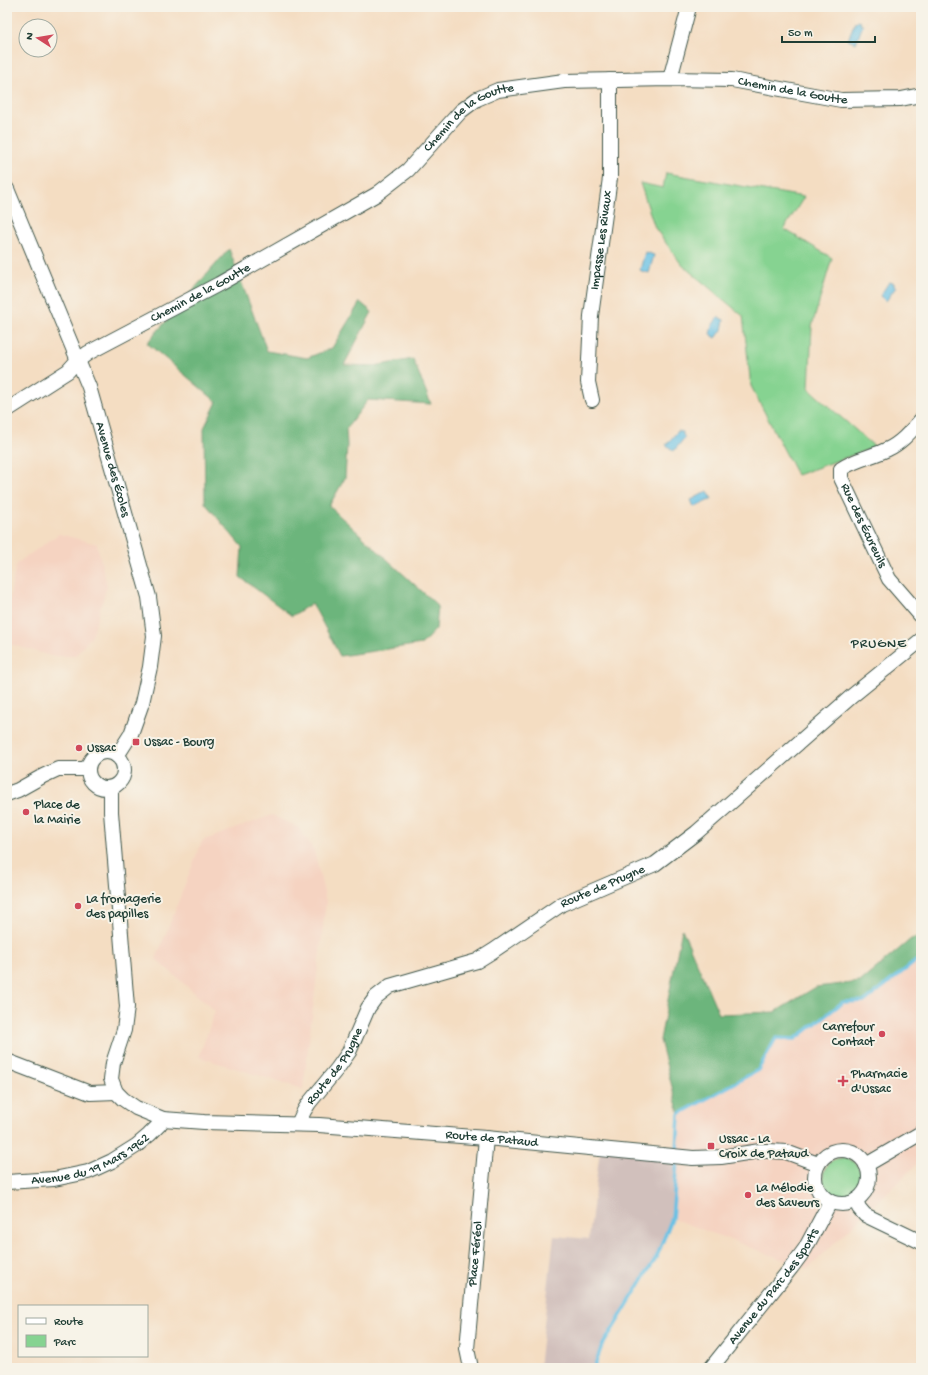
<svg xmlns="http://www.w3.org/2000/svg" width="928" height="1375" font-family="'Gochi Hand',sans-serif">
	<rect width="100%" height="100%" fill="#f7f3e8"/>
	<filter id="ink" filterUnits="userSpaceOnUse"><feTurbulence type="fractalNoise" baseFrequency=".025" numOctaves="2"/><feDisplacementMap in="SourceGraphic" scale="8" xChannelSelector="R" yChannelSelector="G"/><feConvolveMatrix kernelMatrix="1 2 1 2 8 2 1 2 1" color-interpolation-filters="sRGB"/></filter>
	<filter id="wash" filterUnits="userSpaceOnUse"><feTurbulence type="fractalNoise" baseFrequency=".012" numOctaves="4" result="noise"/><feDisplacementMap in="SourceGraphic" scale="16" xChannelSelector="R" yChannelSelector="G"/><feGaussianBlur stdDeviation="0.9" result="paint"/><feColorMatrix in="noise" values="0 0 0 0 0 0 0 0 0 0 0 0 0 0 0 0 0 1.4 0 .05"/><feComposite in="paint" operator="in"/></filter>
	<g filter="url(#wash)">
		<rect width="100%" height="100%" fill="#f4ddc2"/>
		<path fill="#f5d3c1" d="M59 534 97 544 107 586 92 636 75 656H51L7 643V614L16 564Z
			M272 815 299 828 314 850 326 902 303 1089 199 1057 215 1011 156 959 202 841Z
			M921 959V1160L808 1269 672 1218 678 1147 679 1114 758 1070 776 1038 795 1039 843 1002 865 1001 916 961Z"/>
		<path fill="#d1c0bc" d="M601 1141 678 1147 672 1218 657 1256 601 1348 594 1368H539L554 1236 589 1239Z"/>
		<path fill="#86d391" stroke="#528862" d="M666 173 804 197 784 229 832 258 812 326 809 389 875 447 797 475 751 386 743 316 682 265 655 228 640 183 663 188Z
			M823 1177a19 19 0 1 1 38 0a19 19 0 1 1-38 0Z"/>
		<path fill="#6cb57b" stroke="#467958" d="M229 249 267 351 307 358 332 348 360 302 372 312 344 365 374 366 413 359 431 404 368 400 346 429 347 445 345 478 329 506 438 606 436 629 422 644 340 656 312 603 292 616 240 577 242 547 205 503 204 428 217 402 147 343Z
			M682 929 719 1014 775 1012 816 987 860 982 911 939 921 936V959L916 961 865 1001 843 1002 795 1039 776 1038 758 1070 679 1114 660 1040Z"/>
		<path fill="#67c1e5" stroke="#437f8c" d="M857 21 861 22 860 24 863 25 856 43 848 40 855 22 856 23Z
			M645 252 654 255 649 273 646 272 645 273 640 270Z
			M889 282 894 283V286L896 287 886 301 880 296Z
			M718 317 724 320 722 330 716 338 710 334 712 326Z
			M678 431 683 432V435L685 437 674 451 666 445Z
			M708 491 712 499 694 507 691 500Z"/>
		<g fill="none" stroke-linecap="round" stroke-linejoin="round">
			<path stroke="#67c1e5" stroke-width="3.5" d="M677 1152 679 1114 758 1070 776 1038 795 1039 843 1002 865 1001 916 961 921 959
				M594 1368 601 1348 657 1256 672 1218 677 1161"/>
		</g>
	</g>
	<g filter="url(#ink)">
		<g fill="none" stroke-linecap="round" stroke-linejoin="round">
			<defs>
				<g id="minor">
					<path d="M670 79 689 7"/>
					<path id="s1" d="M7 189 89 387 149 597 154 636 150 667 142 703 131 734 117 756"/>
					<path id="s2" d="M592 400 588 382 591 316 610 178V80"/>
					<path id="s3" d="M7 410 68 371 77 361 88 353 219 284 377 194 408 170 461 111 477 99 498 90 564 81 670 79 732 80 841 100 901 99 921 95"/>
					<path id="s4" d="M921 420C911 431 901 443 888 449 872 457 855 459 841 469V478L889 579 921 616"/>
					<circle cx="106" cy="770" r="18"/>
					<path id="s5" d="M111 788V812L127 1007 124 1030 113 1063 111 1079 116 1092 123 1099 136 1108 163 1119 204 1122 319 1125 486 1138 693 1158 721 1157 760 1151H770L786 1152 818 1164"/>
					<path d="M7 794 18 790 43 776 58 769H87"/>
					<path d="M7 1061 90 1093 116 1092"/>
					<path id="s6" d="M298 1124 304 1111 309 1103 337 1069 349 1052 368 1008 376 997 390 986 477 961 493 951 562 904 655 864 696 833 852 696 921 640"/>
					<circle cx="842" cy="1177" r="27"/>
					<path d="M866 1165 921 1133"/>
					<path id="s7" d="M7 1182 54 1179 88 1172 112 1161 136 1146 149 1135 160 1124 163 1119"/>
					<path d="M856 1200 859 1208 865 1215 921 1242"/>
					<path id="s8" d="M471 1368 467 1349 486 1138"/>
					<path id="s9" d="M711 1368 791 1268 805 1249 830 1202"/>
				</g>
			</defs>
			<use href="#minor" stroke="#3f5549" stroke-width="16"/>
			<use href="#minor" stroke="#fff" stroke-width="14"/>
		</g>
	</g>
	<g fill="#d1495b" stroke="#f7f3e8" stroke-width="1.5">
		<rect x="132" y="738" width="8" height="8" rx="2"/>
		<circle cx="79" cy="748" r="4"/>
		<circle cx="26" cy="812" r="4"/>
		<circle cx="78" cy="906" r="4"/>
		<circle cx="882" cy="1034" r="4"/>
		<path d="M841 1075h4v4h4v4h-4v4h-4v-4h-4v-4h4z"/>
		<rect x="707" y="1142" width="8" height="8" rx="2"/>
		<circle cx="748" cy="1195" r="4"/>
	</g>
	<g text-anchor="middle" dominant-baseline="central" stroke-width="4" stroke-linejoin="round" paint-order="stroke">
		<g font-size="13" fill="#1f3d34" stroke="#f7f3e8">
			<text stroke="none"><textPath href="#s3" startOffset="887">Chemin de la Goutte</textPath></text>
			<text stroke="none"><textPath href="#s3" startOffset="551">Chemin de la Goutte</textPath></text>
			<text stroke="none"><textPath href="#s2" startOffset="161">Impasse Les Rivaux</textPath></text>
			<text stroke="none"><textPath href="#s3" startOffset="227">Chemin de la Goutte</textPath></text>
			<text stroke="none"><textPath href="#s1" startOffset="300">Avenue des Écoles</textPath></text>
			<text stroke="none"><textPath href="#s4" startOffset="157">Rue des Écureuils</textPath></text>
			<text stroke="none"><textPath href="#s6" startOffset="405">Route de Prugne</textPath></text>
			<text stroke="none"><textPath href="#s6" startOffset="69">Route de Prugne</textPath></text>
			<text stroke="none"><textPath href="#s5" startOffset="692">Route de Pataud</textPath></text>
			<text stroke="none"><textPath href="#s7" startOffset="88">Avenue du 19 Mars 1962</textPath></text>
			<text stroke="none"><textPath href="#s8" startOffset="115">Place Féréol</textPath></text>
			<text stroke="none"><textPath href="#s9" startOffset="103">Avenue du Parc des Sports</textPath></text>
		</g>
		<g font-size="13" fill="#1f3d34" stroke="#f7f3e8" text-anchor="start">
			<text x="144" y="742">Ussac - Bourg</text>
			<text x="87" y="748">Ussac</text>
			<text x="34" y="805">Place de<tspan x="34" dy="15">la Mairie</tspan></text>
			<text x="86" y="899">La fromagerie<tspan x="86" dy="15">des papilles</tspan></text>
			<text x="874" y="1027" text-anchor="end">Carrefour<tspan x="874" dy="15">Contact</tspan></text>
			<text x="851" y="1074">Pharmacie<tspan x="851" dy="15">d'Ussac</tspan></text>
			<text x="719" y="1139">Ussac - La<tspan x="719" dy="15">Croix de Pataud</tspan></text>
			<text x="756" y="1188">La Mélodie<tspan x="756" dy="15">des Saveurs</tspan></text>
		</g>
		<g font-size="14" letter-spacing="1" fill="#1f3d34" stroke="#f7f3e8">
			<text x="879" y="644">PRUGNE</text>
		</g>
	</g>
	<rect width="928" height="1375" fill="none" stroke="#f7f3e8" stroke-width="24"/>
	<rect x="18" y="1305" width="130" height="52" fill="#f7f3e8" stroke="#a1aaa0"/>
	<rect x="26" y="1318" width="20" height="6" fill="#ffffff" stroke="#a1aaa0"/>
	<text x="54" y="1325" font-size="12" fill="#1f3d34">Route</text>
	<rect x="26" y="1335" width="20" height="12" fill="#86d391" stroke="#a1aaa0"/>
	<text x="54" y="1345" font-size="12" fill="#1f3d34">Parc</text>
	<g transform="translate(38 38) rotate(282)"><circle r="19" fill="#f7f3e8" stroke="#a1aaa0"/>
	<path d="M0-3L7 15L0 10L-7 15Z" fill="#d1495b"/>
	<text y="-6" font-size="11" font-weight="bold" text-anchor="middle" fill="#1f3d34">N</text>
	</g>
	<path d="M782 36v6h93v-6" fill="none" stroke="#1f3d34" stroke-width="2"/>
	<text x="788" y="36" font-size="12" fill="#1f3d34" stroke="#f7f3e8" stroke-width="3" paint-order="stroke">50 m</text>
</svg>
